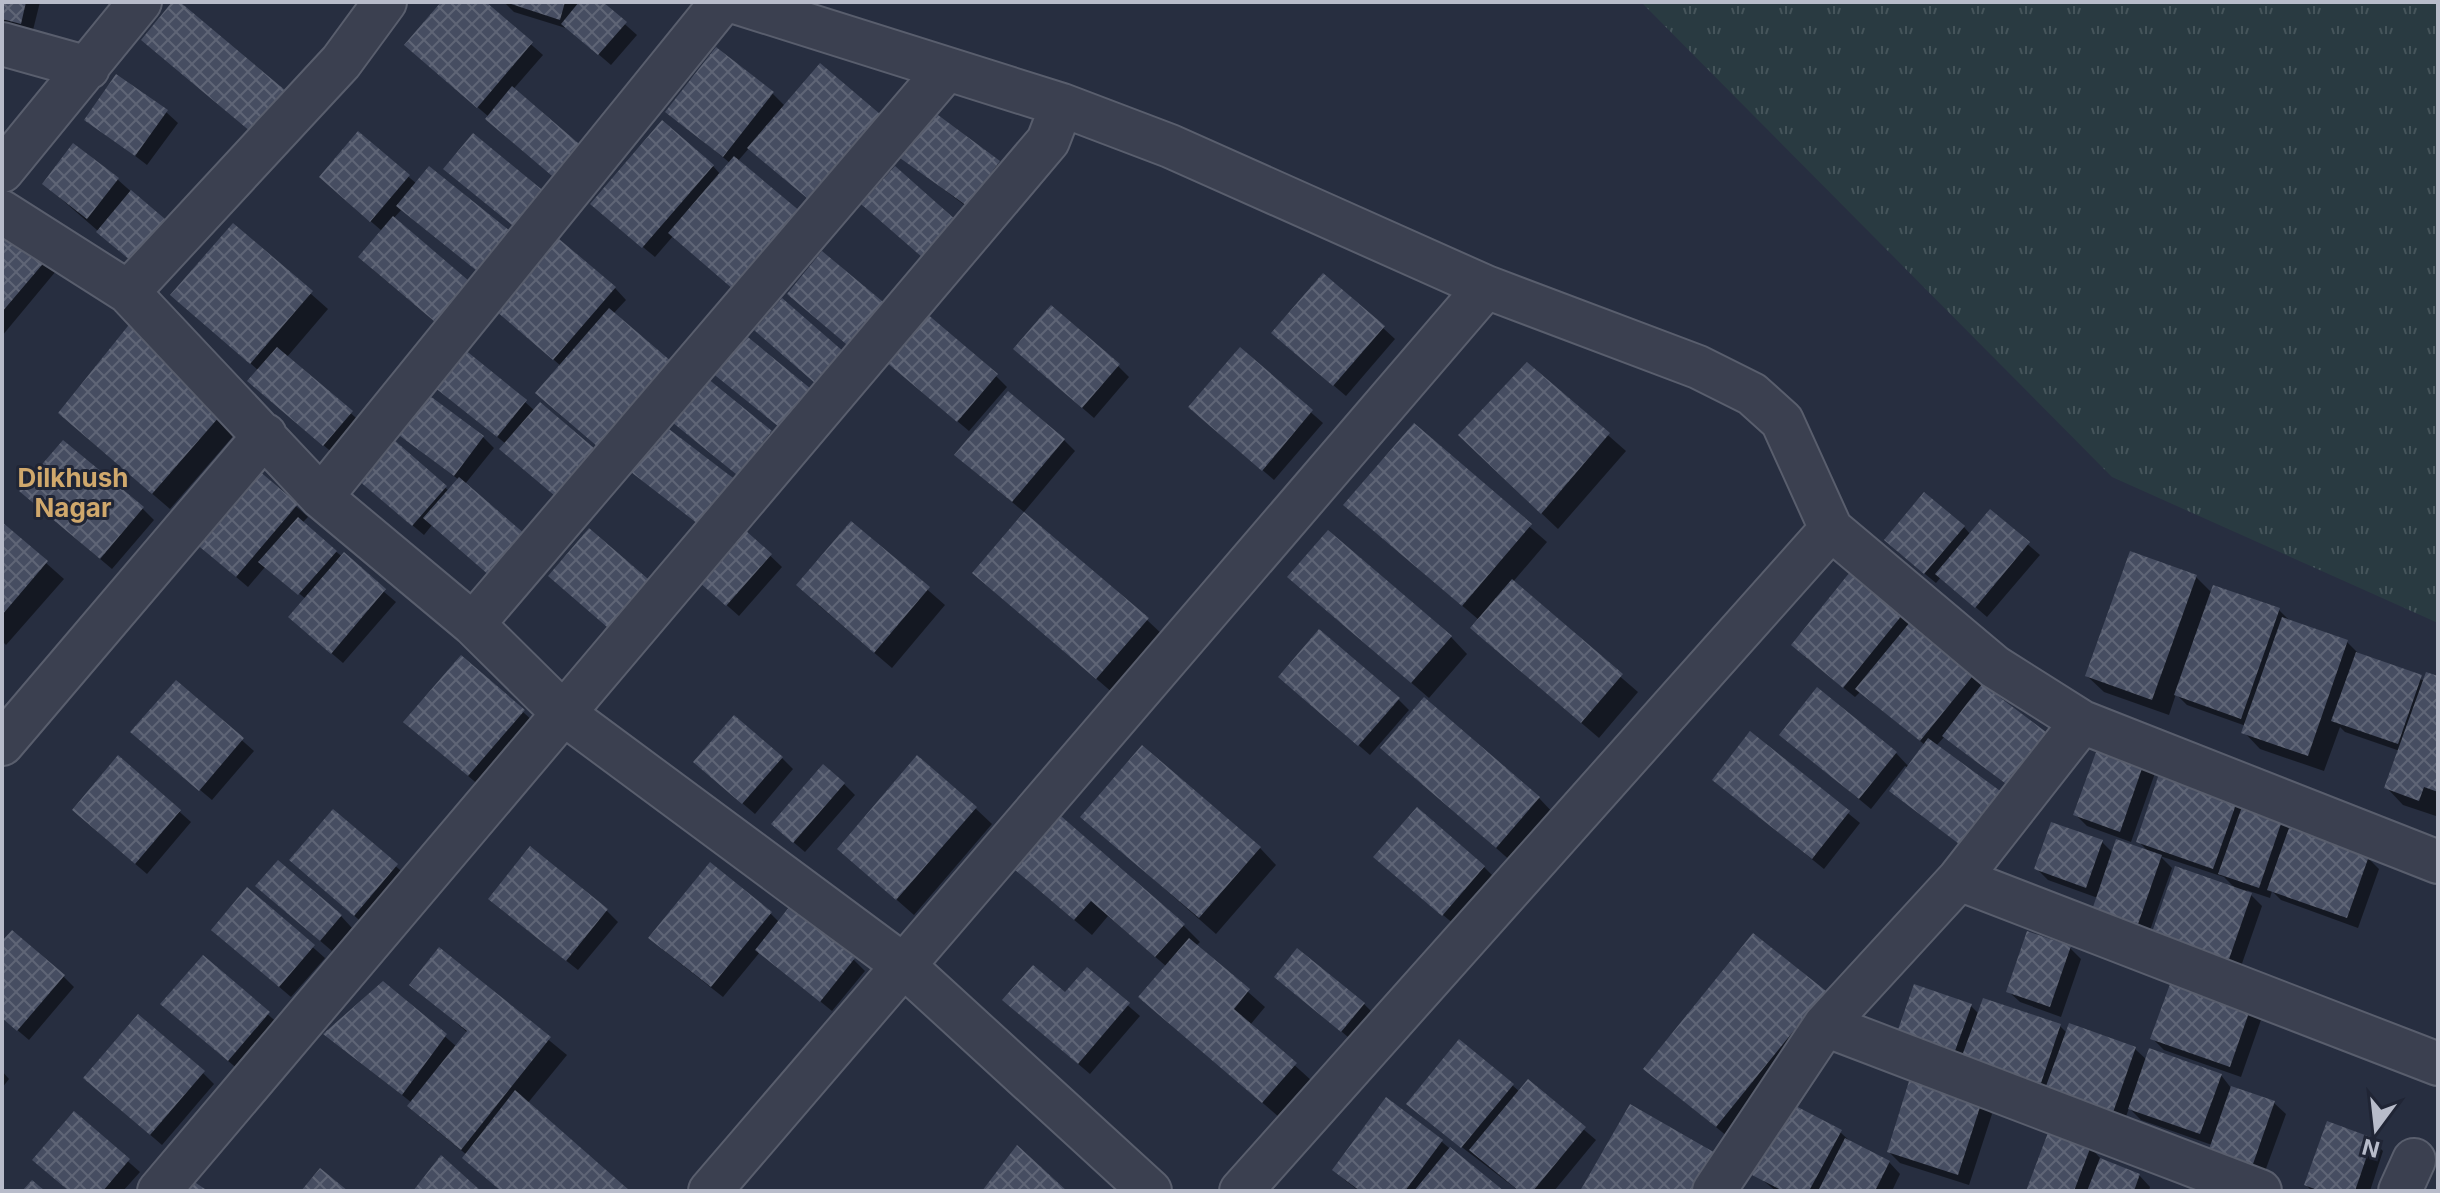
<svg xmlns="http://www.w3.org/2000/svg" width="2440" height="1193" font-family="Inter,sans-serif">
	<defs>
		<pattern id="grass-tufts" width="24" height="20" patternUnits="userSpaceOnUse" patternTransform="scale(2)"><rect width="24" height="20" fill="#293a41"/><path d="M3 7l-1-3M5 7V3M7 7l1-3M15 17l-1-3M17 17v-4M19 17l1-3" fill="none" stroke="#46555b"/></pattern>
		<pattern id="building-cross-hatch" width="8" height="8" patternUnits="userSpaceOnUse" patternTransform="scale(2)"><rect width="8" height="8" fill="#464d61"/><path d="M0 0l8 8M0 8l8-8" fill="none" stroke="#5f6576"/></pattern>
	</defs>
	<rect width="100%" height="100%" fill="#272e40"/>
	<path fill="url(#grass-tufts)" d="M1641 2H2438V623L2112 477Z"/>
	<path fill="#0007" d="M2 2H40L32 34 2 27Z
		M444 2H483L543 55 489 117 418 56Z
		M504 2H600L637 35 611 65 569 29 514 12Z
		M772 93 786 107 879 115 895 132 825 213 750 147 655 257 604 215 713 166 721 175 730 163 668 112Z
		M166 112 178 123 147 165 87 119Z
		M934 115 1010 174 979 216 902 158Z
		M358 134 417 184 430 169 490 280 402 209 393 219 468 283 447 332 371 268 382 231 332 188Z
		M117 179 175 231 143 270 44 184Z
		M233 225 328 309 287 357 363 424 335 455 261 392 259 371 173 295Z
		M2 227 56 271 2 336Z
		M615 288 626 300 613 314 660 425 743 491 710 533 630 469 623 468 538 393 561 366 510 322Z
		M1383 328 1395 339 1346 396 1285 344Z
		M1240 350 1323 423 1274 480 1202 418Z
		M176 351 241 427 170 509 77 429Z
		M1027 360 1118 366 1129 377 1094 418Z
		M1528 365 1626 451 1558 529 1477 452Z
		M899 372 996 376 1007 387 969 431Z
		M431 383 525 402 535 411 506 444Z
		M674 422 771 432 782 443 749 485Z
		M1414 426 1547 542 1512 583 1638 692 1599 738 1489 644 1473 628 1479 620 1363 521Z
		M395 430 483 437 494 448 424 535 372 491 393 442 449 491 459 480Z
		M1064 440 1075 451 1024 512 968 466Z
		M258 472 308 517 302 523 396 602 343 663 302 628 307 600 272 571 265 567 248 587 209 554Z
		M33 502 143 509 154 520 112 569Z
		M1990 512 2040 555 1987 617 1941 577 1936 583 1897 551 1964 527 1971 535Z
		M2 524 64 579 6 645 2 641Z
		M852 524 945 605 892 668 815 602Z
		M746 533 782 567 739 616 713 593Z
		M974 573 1147 620 1164 636 1114 694Z
		M1289 577 1451 637 1467 654 1429 698Z
		M2196 577 2212 593 2279 610 2290 621 2347 642 2361 656 2425 681 2438 678 2436 816 2403 805 2387 788 2400 751 2345 732 2340 727 2324 771 2260 749 2244 732 2246 726 2187 705 2176 694 2169 715 2104 692 2087 676Z
		M1901 615 1990 680 1984 687 2026 800 1945 736 1936 746 1979 859 1891 791 1908 768 1905 766 1871 809 1781 735 1896 753 1909 767 1925 745 1860 692 1855 697 1804 656Z
		M176 682 254 751 212 800 144 743Z
		M1292 688 1398 699 1409 710 1370 755Z
		M523 712 535 723 480 786 417 733Z
		M1751 734 1860 823 1824 869 1714 780Z
		M2100 747 2155 773 2131 842 2087 826 2076 815Z
		M1383 748 1539 798 1555 815 1513 863Z
		M119 758 191 822 147 874 85 821Z
		M782 758 793 769 755 814 707 773Z
		M2163 771 2282 820 2294 832 2368 858 2379 869 2358 928 2281 900 2272 891 2270 898 2246 890 2262 906 2238 975 2163 949 2237 890 2224 877 2160 856 2172 868 2148 936 2098 898 2048 880 2037 869 2102 842 2114 854H2151L2138 841Z
		M844 784 855 795 805 852 785 835Z
		M975 808 992 824 914 915 839 849Z
		M333 811 408 877 366 926 303 871Z
		M1083 817 1260 848 1276 865 1216 934Z
		M1484 867 1495 878 1455 925 1387 868Z
		M1027 880 1183 925 1200 942 1196 946 1265 1007 1250 1025 1312 1081 1280 1118 1140 997 1167 967 1108 916 1092 935Z
		M248 890 325 958 291 997 225 941Z
		M269 897 341 916 352 928 332 951Z
		M502 910 607 911 618 922 578 970Z
		M770 913 780 923 854 960 865 971 832 1011 760 952 723 997 662 949Z
		M2 945 63 976 74 987 29 1040 2 1017Z
		M2070 948 2081 959 2061 1017 2020 1002 2008 991Z
		M439 950 567 1055 527 1104 627 1191H501L467 1155 426 1122 409 1106 412 1103 326 1034 383 983 457 1047 468 1033 412 984Z
		M203 958 280 1025 240 1071 174 1015Z
		M1087 970 1140 1016 1090 1074 1016 1011 1065 995Z
		M1276 977 1364 1004 1375 1015 1354 1042Z
		M1824 993 1841 1009 1734 1142 1646 1069Z
		M1971 1006 1979 1014 2060 1026 2067 1033 2135 1049 2147 1060 2221 1075 2231 1088 2274 1103 2286 1114 2264 1174 2222 1160 2211 1149 2212 1145 2141 1120 2129 1108 2121 1131 1907 1052Z
		M2251 1006 2262 1017 2241 1077 2164 1050 2153 1039Z
		M2 1071 9 1079 2 1088Z
		M203 1073 214 1084 162 1145 97 1089Z
		M1528 1082 1596 1140 1554 1191H1519L1420 1115 1512 1085 1520 1092Z
		M1387 1100 1442 1142 1500 1191H1359L1346 1181 1335 1170Z
		M1981 1102 1992 1114 1969 1185 1900 1163 1889 1152Z
		M74 1114 140 1172 123 1191H70Z
		M1840 1132 1853 1144 1889 1162 1900 1174 1892 1191H1776L1755 1174Z
		M2372 1140 2383 1151 2370 1191H2312L2306 1185Z
		M2090 1147 2101 1159 2139 1175 2150 1187 2149 1191H2028Z"/>
	<path fill="url(#building-cross-hatch)" d="M2 2H26L21 24 2 19Z
		M172 2H180L286 91 251 132 141 40Z
		M441 2H486L533 42 477 108 404 45Z
		M505 2H565L560 20Z
		M579 2H603L627 22 598 55 561 24Z
		M716 47 774 92 723 157 665 112Z
		M820 63 880 114 807 198 747 148Z
		M116 74 168 110 135 156 84 120Z
		M512 86 585 149 558 181 485 119Z
		M934 112 1000 161 967 206 900 158Z
		M662 120 714 165 642 248 590 204Z
		M358 131 410 175 370 222 319 177Z
		M473 133 546 193 517 229 443 169Z
		M73 143 119 178 87 219 42 184Z
		M734 156 801 212 734 290 668 233Z
		M429 166 510 231 477 271 396 206Z
		M895 166 957 221 923 258 861 204Z
		M131 190 165 219 130 260 96 232Z
		M393 216 469 281 435 322 358 257Z
		M2 223 47 259 2 312Z
		M233 223 313 291 250 364 170 295Z
		M559 239 616 287 553 360 496 311Z
		M822 251 888 306 852 349 787 294Z
		M1323 273 1385 326 1333 386 1271 333Z
		M782 298 844 352 816 384 754 330Z
		M1051 305 1120 364 1082 408 1013 349Z
		M609 308 679 368 605 453 535 393Z
		M926 313 998 374 957 422 885 361Z
		M136 316 226 409 152 494 58 413Z
		M743 333 811 389 779 427 711 372Z
		M459 345 527 400 497 437 429 383Z
		M277 347 353 411 323 446 247 381Z
		M1240 347 1313 410 1262 471 1188 407Z
		M1527 362 1610 433 1541 514 1458 435Z
		M707 378 772 431 737 475 672 422Z
		M422 390 484 436 454 476 392 430Z
		M1008 391 1065 439 1012 502 954 455Z
		M540 402 601 454 561 501 499 449Z
		M661 423 733 478 698 524 627 469Z
		M1414 423 1532 524 1462 606 1343 505Z
		M393 439 447 486 412 526 358 480Z
		M63 440 144 507 100 559 19 491Z
		M258 470 298 504 236 577 195 543Z
		M459 477 526 535 490 576 423 518Z
		M1924 492 1965 526 1924 574 1884 540Z
		M1990 509 2030 542 1975 608 1935 574Z
		M1024 512 1149 618 1096 679 972 573Z
		M298 517 337 551 298 595 258 562Z
		M851 521 930 587 874 653 796 585Z
		M2 522 48 561 2 615Z
		M589 528 655 585 614 633 548 576Z
		M745 530 772 554 726 606 699 582Z
		M1328 530 1452 636 1411 683 1287 577Z
		M2130 551 2197 575 2152 700 2085 676Z
		M344 552 386 589 331 654 288 617Z
		M1850 572 1903 614 1843 688 1791 645Z
		M1512 579 1623 674 1581 723 1470 628Z
		M2213 585 2280 608 2241 719 2174 695Z
		M1915 616 1980 667 1920 741 1855 689Z
		M2282 617 2348 640 2308 756 2241 733Z
		M1319 629 1400 698 1358 746 1278 677Z
		M2356 652 2422 675 2398 744 2331 721Z
		M461 655 525 710 468 776 403 722Z
		M2426 672 2438 676V792L2424 787 2419 801 2384 788Z
		M176 680 244 738 199 791 130 732Z
		M1982 684 2054 738 2014 790 1942 736Z
		M1817 687 1897 752 1859 799 1779 735Z
		M1424 697 1540 797 1496 848 1380 748Z
		M734 715 783 757 742 804 693 762Z
		M1750 731 1850 811 1812 859 1712 780Z
		M1928 738 2007 796 1967 850 1889 791Z
		M2099 744 2145 760 2120 832 2073 815Z
		M1142 745 1261 847 1199 918 1080 817Z
		M118 755 181 810 135 864 72 810Z
		M917 755 977 807 896 900 837 849Z
		M823 764 845 783 793 843 771 824Z
		M2161 768 2239 796 2213 869 2136 842Z
		M2243 804 2283 818 2259 888 2218 874Z
		M1417 807 1485 866 1442 916 1373 857Z
		M333 809 398 864 354 916 289 860Z
		M1054 810 1185 924 1155 957 1091 901 1074 920 1008 864Z
		M2051 822 2103 840 2086 888 2034 869Z
		M2289 828 2369 856 2347 918 2267 890Z
		M2116 839 2162 855 2137 927 2092 910Z
		M530 846 608 909 566 961 488 899Z
		M278 860 342 915 320 941 255 886Z
		M710 862 772 912 711 987 648 938Z
		M2175 866 2252 893 2227 965 2150 938Z
		M247 887 315 945 279 987 211 930Z
		M790 906 855 958 820 1002 755 950Z
		M12 930 65 975 17 1031 2 1018V941Z
		M2027 931 2071 946 2050 1007 2006 992Z
		M1753 933 1826 991 1716 1127 1643 1069Z
		M1189 938 1250 989 1234 1009 1297 1063 1262 1103 1138 997Z
		M439 947 551 1037 461 1150 407 1106 467 1031 409 985Z
		M1297 948 1365 1003 1341 1032 1274 977Z
		M203 955 270 1012 228 1061 160 1004Z
		M1033 965 1065 992 1087 967 1130 1003 1078 1064 1002 1000Z
		M2173 976 2252 1004 2230 1067 2150 1039Z
		M383 981 447 1034 402 1095 323 1034Z
		M1914 984 1972 1004 1951 1062 1894 1041Z
		M1983 998 2061 1024 2038 1092 1959 1064Z
		M138 1014 205 1071 150 1135 83 1078Z
		M2069 1023 2136 1047 2110 1121 2042 1097Z
		M1459 1039 1514 1084 1461 1148 1406 1104Z
		M2149 1048 2222 1074 2200 1134 2128 1109Z
		M1910 1078 1982 1101 1958 1175 1887 1152Z
		M1528 1079 1586 1127 1533 1191H1519L1469 1150Z
		M2231 1086 2275 1101 2253 1164 2209 1149Z
		M515 1090 630 1191H501L462 1158Z
		M1386 1097 1443 1140 1405 1191H1360L1332 1170Z
		M1790 1103 1842 1130 1809 1191H1783L1752 1175Z
		M1630 1104 1717 1154 1696 1191H1580Z
		M74 1111 130 1159 103 1191H69L32 1160Z
		M2327 1121 2373 1138 2355 1191H2320L2304 1185Z
		M2049 1130 2091 1146 2074 1191H2026Z
		M1845 1138 1890 1161 1875 1191H1818Z
		M1017 1145 1067 1191H982Z
		M1450 1147 1504 1191H1414Z
		M441 1155 481 1191H413Z
		M2100 1158 2140 1174 2134 1191H2087Z
		M320 1168 348 1191H301Z
		M187 1177 208 1191H177Z
		M32 1180 45 1191H22Z"/>
	<g fill="none" stroke-linecap="round" stroke-linejoin="round">
		<defs>
			<path id="minor" d="M735 2 1062 105
				M2 44 88 68
				M2 171 140 2
				M2 212 128 292 321 497 473 624 563 713 903 965 1150 1191
				M128 292 341 62 385 2
				M321 497 722 2
				M473 624 946 70
				M2 744 265 435
				M1959 879 2438 1064
				M1825 1025 2260 1191
				M159 1191 1048 141 1062 105 1170 146 1486 287 1698 367 1752 394 1782 421 1831 529
				M710 1191 1486 287
				M1241 1191 1831 529 1995 667 2082 722 2438 862
				M1714 1191 1825 1025 1959 879 2082 722
				M2400 1191 2414 1160"/>
		</defs>
		<use href="#minor" stroke="#595e6d" stroke-width="46"/>
		<use href="#minor" stroke="#3b4050" stroke-width="42"/>
	</g>
	<g text-anchor="middle" dominant-baseline="central" stroke-width="6" stroke-linejoin="round" paint-order="stroke">
		<g font-size="26" font-weight="bold" fill="#d0a86c" stroke="#202535">
			<text x="73" y="477">Dilkhush<tspan x="73" dy="30">Nagar</tspan></text>
		</g>
	</g>
	<rect width="2440" height="1193" fill="none" stroke="#b8bcca" stroke-width="8"/>
	<g transform="translate(2376 1129) rotate(195)" stroke="#202535" stroke-width="6" paint-order="stroke">
	<path d="M0-6L14 30L0 20L-14 30Z" fill="#b8bcca"/>
	<text y="-12" font-size="22" font-weight="bold" text-anchor="middle" fill="#b8bcca">N</text>
	</g>
</svg>
